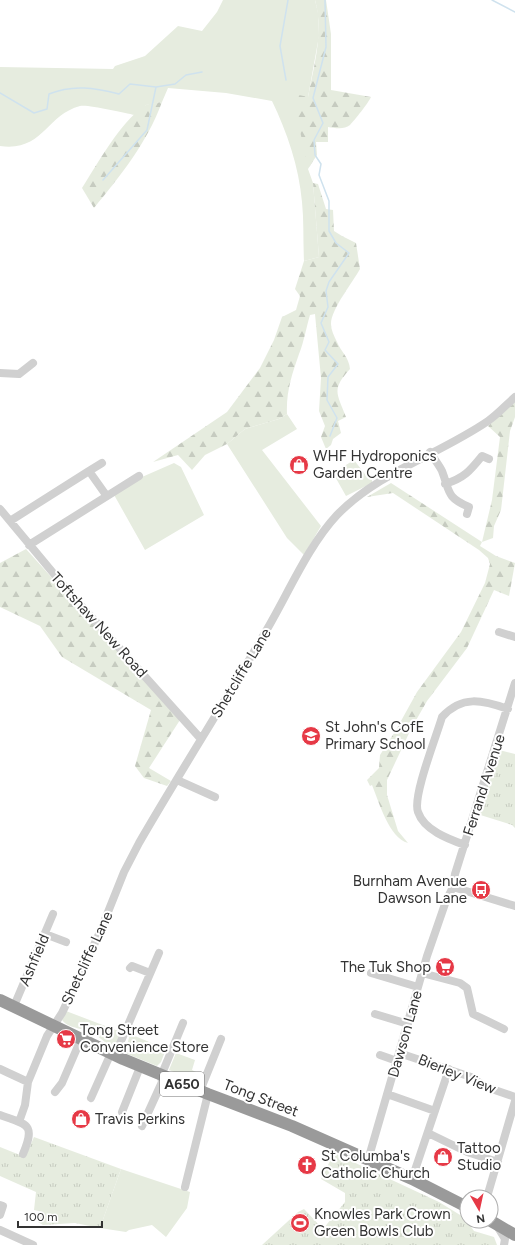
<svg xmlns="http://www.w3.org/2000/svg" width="515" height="1245" font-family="Figtree,sans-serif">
	<defs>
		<pattern id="forest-firs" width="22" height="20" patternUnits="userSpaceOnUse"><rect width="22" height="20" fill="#e6ecdf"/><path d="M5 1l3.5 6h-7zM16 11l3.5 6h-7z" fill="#c6cbc0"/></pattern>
		<pattern id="park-tufts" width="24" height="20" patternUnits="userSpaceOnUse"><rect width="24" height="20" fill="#e6ecdf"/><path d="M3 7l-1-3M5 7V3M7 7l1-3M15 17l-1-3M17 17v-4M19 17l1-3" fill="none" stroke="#c6cbc0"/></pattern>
	</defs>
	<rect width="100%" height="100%" fill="#fff"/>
	<path fill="#e6ecdf" d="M223 0H315L318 13 319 36 308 97V169L313 183 319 257 304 261C303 241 304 221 302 202 299 167 287 132 272 101L226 93 168 88 162 102 146 105 135 115C124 113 87 104 80 106 46 115 43 152 0 146V67L113 69 115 66 145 56 178 26 202 31 217 12Z
		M287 414 297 429 262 450 321 526 304 555 287 538 227 444 245 429 279 419Z
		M354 460 368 478 372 479V483L346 496 333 473Z
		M174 463 181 467 204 515 145 550 113 493 142 477Z
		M66 1011 121 1032 116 1045 112 1047C105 1043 101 1038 94 1034 84 1027 70 1030 62 1020Z
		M130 1034 166 1049 161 1062 157 1066 125 1053Z
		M176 1053 195 1060 192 1070 200 1074 198 1079 194 1080 169 1070Z
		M121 1169 190 1192 187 1208 166 1237 152 1225 129 1230 126 1232 100 1228Z"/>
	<path fill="url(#forest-firs)" d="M315 0H326L331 34V90L371 97C369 102 354 121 350 125 344 130 335 128 328 127V142H316L317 155 308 169 294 102 299 95 308 97C314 65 324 32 315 0Z
		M162 102C147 143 121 175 94 208L82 188C98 163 120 123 144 106 149 103 157 103 162 102Z
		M313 183 318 184 326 209 333 210 334 231 342 236 356 243 360 269C353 282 331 309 331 324 331 330 334 336 337 342 341 352 349 357 350 369 331 390 337 393 346 417L338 421 341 433 333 439 331 445 326 449 321 437 325 426 319 411 321 378 315 314 310 315C306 328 304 342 299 354 292 374 286 392 287 414L279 419 245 429 227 444 205 455 192 470 178 455 153 462 227 412 260 368 274 340 282 317 296 310 300 296 295 289 304 261 319 257Z
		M515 402V417L510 431 501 510 494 526 493 538 482 542 480 546 496 556 515 563 509 596 494 590 467 648 427 701 411 729 387 780V795L398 831 408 843C389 838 379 802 372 785L370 786 367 780 379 768 380 755 396 730 417 692 461 632 485 583 490 564 488 558 479 550 393 493 367 497 391 483 482 542 492 500 500 437 488 426Z
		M26 549 180 720 149 768 171 781 167 786 144 778 135 766 151 710 62 657 40 626 0 607V563Z"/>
	<path fill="url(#park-tufts)" d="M495 749 515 754V828L512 825 474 813Z
		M34 1137 121 1169 100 1228 75 1223 43 1225 38 1222 43 1212 34 1210 36 1192 0 1176V1147L25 1157Z
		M334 1153 439 1202 465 1218 474 1231 494 1237 497 1245H262L298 1212 304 1209 323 1229 345 1202V1193L321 1179Z"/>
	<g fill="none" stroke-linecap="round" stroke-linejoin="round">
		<path stroke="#cfe2ee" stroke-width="1.5" d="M325 0 326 47 313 98 323 123 314 140 315 155 321 164 319 175 329 201V231L336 243 349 253 329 282 326 291 328 307 321 323 329 342 325 350 338 364 328 377 327 400 337 418 330 436
			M492 0 515 12
			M286 80 280 46 288 0
			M0 93 34 113 47 109 49 94C73 84 95 88 119 94L130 84 156 87 175 84 186 75 202 72
			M103 180 147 130 156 87"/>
		<path stroke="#d0d0d0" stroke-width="8" d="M0 373 19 374 33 363
			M430 452C434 459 439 465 442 471 450 492 446 497 469 507L467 514
			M89 471 102 463
			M445 484C464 478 470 471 482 456L489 459
			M0 509 69 592 201 739
			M10 521 89 471 106 495
			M29 545 139 476
			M499 632 515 637
			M177 780 215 797
			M465 845C448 839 424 830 418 812 412 797 437 735 442 717 462 695 482 700 508 709
			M453 887 515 906
			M45 934 66 942
			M130 968 132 966 150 973
			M371 973 418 987
			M422 973 460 983 467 988 473 1014 504 1029
			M14 1006 53 914
			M375 1014 408 1024
			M399 1053 471 1077 486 1087 515 1097
			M115 1055 159 953
			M380 1055 397 1061
			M0 1069 28 1082
			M200 1091 221 1039
			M55 1092 62 1083 81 1039
			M387 1094 435 1111
			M91 1098 111 1053
			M122 1112 140 1067
			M0 1115C27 1125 36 1123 23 1154
			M19 1122 25 1105 28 1082 47 1036 62 1013 100 932 124 872 139 843C180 772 225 702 266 631 288 594 308 546 337 515 379 472 440 454 488 421 498 414 506 405 515 397
			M142 1126 162 1082 161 1076 183 1023
			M428 1133 467 1152 498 1162
			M368 1160 427 956 446 901 453 887 455 874 515 683
			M412 1179 449 1069
			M185 1187 208 1094
			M487 1197 515 1101
			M0 1205 3 1206 0 1215
			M497 1226 505 1239 504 1245
			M0 1230 33 1245"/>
		<path stroke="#9a9a9a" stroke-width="12" d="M0 1000 123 1059 208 1094 292 1126 412 1179 467 1207
			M491 1221 515 1235"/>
	</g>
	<defs>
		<symbol id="shop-disc" viewBox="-11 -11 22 22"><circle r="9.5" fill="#e63946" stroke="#fff"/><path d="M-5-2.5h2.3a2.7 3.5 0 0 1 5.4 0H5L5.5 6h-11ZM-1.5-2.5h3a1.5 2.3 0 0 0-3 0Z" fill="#fff"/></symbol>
		<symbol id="school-disc" viewBox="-11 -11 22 22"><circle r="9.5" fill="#e63946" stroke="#fff"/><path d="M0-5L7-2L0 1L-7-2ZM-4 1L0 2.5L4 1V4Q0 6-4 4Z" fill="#fff"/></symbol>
		<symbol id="bus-disc" viewBox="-11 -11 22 22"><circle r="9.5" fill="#e63946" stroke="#fff"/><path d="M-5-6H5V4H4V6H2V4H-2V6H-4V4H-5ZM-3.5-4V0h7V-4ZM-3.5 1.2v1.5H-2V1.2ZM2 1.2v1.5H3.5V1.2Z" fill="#fff"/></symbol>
		<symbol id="supermarket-disc" viewBox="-11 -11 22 22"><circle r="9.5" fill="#e63946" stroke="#fff"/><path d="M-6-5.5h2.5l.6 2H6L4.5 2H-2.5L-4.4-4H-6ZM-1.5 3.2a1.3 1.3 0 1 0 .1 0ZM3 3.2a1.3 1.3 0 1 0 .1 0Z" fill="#fff"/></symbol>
		<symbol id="church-disc" viewBox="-11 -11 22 22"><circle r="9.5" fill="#e63946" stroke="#fff"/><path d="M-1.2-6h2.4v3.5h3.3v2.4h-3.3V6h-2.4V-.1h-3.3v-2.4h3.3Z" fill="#fff"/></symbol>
		<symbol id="stadium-disc" viewBox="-11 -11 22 22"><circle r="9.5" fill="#e63946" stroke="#fff"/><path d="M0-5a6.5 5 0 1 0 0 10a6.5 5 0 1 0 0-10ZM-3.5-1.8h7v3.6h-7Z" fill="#fff"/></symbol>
	</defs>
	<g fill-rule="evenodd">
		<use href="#shop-disc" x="288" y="454" width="22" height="22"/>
		<use href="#school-disc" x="300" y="725" width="22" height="22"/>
		<use href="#bus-disc" x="470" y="879" width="22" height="22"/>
		<use href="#supermarket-disc" x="434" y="956" width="22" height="22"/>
		<use href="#supermarket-disc" x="55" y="1028" width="22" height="22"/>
		<use href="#shop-disc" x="70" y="1108" width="22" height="22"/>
		<use href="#shop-disc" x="432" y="1146" width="22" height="22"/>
		<use href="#church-disc" x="296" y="1154" width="22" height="22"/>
		<use href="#stadium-disc" x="289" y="1212" width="22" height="22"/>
	</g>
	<g text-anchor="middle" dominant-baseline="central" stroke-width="4" stroke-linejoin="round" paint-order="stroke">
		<rect fill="#fff" stroke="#707070" stroke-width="1" x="160" y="1072" width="44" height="24" rx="3"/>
		<g font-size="14" font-weight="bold" fill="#333">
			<text x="182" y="1084">A650</text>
		</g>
		<g font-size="15" fill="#333" stroke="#fff" text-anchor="start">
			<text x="313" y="456">WHF Hydroponics<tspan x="313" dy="17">Garden Centre</tspan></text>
			<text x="325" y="727">St John's CofE<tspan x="325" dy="17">Primary School</tspan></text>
			<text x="467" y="881" text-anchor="end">Burnham Avenue<tspan x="467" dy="17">Dawson Lane</tspan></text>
			<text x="431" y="967" text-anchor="end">The Tuk Shop</text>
			<text x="80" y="1030">Tong Street<tspan x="80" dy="17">Convenience Store</tspan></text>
			<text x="95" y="1119">Travis Perkins</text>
			<text x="457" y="1148">Tattoo<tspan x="457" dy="17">Studio</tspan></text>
			<text x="321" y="1156">St Columba's<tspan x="321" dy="17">Catholic Church</tspan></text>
			<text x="314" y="1214">Knowles Park Crown<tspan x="314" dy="17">Green Bowls Club</tspan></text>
		</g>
		<g font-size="15" fill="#333" stroke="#fff">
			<text transform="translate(99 625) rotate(48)">Toftshaw New Road</text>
			<text transform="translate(241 673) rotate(-59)">Shetcliffe Lane</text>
			<text transform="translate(484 785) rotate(-72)">Ferrand Avenue</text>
			<text transform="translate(87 958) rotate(-65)">Shetcliffe Lane</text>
			<text transform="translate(34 960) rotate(-67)">Ashfield</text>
			<text transform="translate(405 1034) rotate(-74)">Dawson Lane</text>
			<text transform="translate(457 1074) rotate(22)">Bierley View</text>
			<text transform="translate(261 1098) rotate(21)">Tong Street</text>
		</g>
	</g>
	<g transform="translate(479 1209) rotate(171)"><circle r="19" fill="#ffffff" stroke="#adadad"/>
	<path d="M0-3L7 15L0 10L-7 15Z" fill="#e63946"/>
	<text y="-6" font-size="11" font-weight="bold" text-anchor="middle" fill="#333333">N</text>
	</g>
	<path d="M18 1221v6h84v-6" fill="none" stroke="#333333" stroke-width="2"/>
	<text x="24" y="1221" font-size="12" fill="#333333" stroke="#ffffff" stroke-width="3" paint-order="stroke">100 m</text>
</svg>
